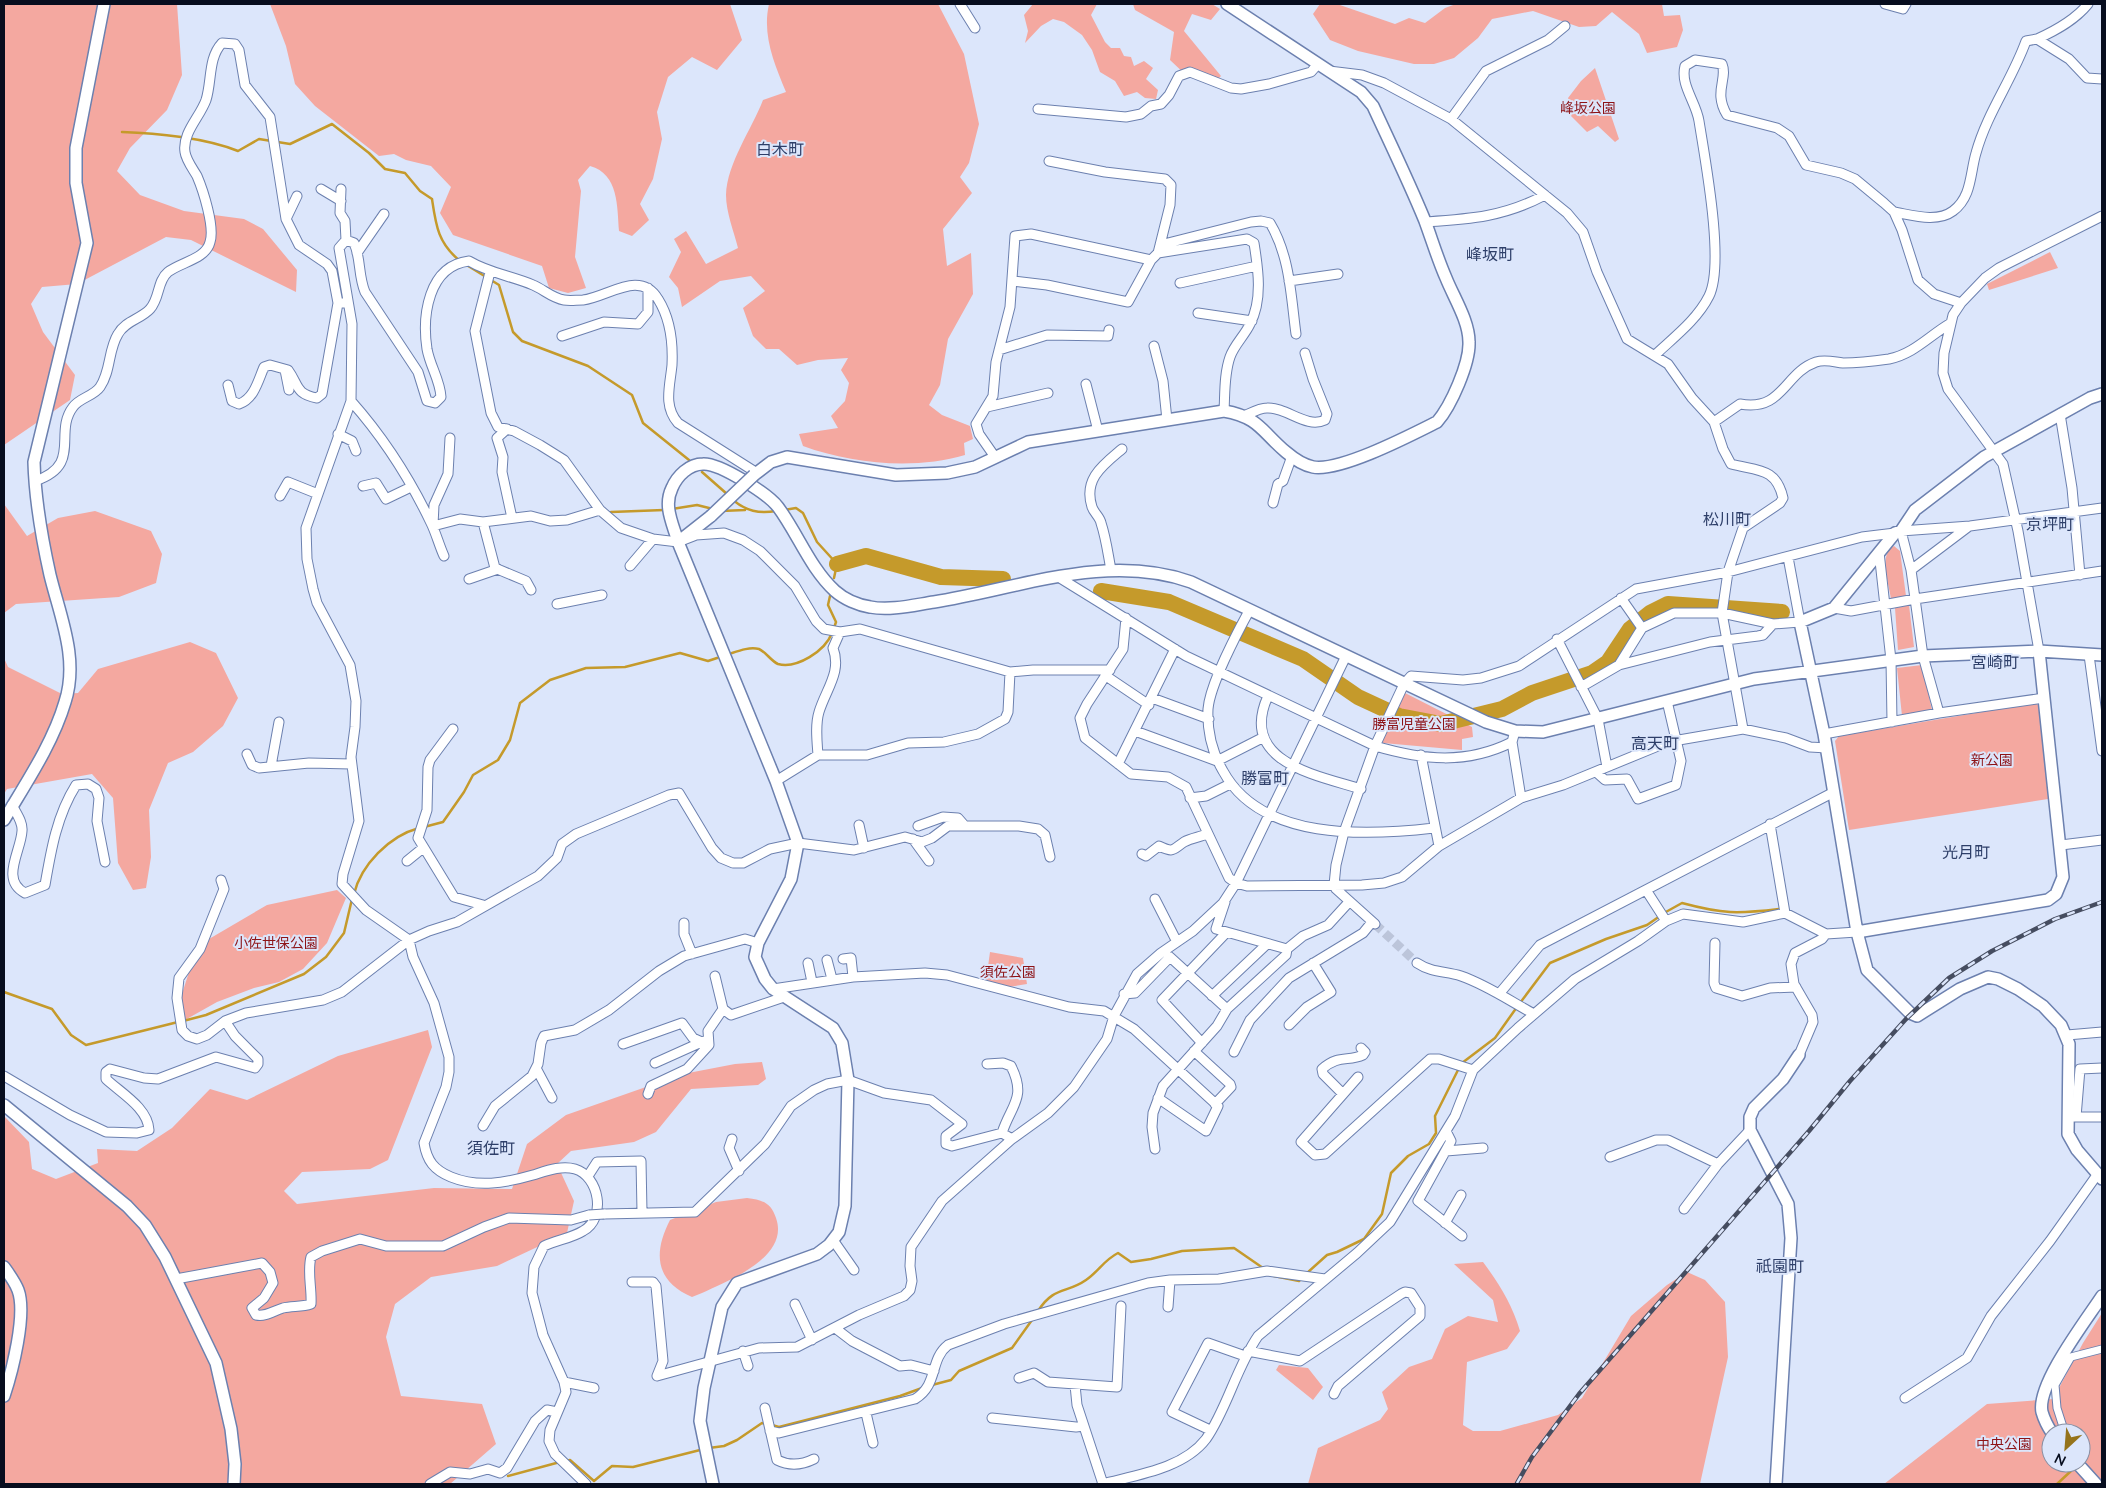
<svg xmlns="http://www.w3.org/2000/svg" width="2106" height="1488" font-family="Lato,'Noto Sans JP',sans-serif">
	<rect width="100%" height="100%" fill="#dce6fb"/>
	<path fill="#f4a8a0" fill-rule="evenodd" d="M4 4H177L182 75 167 110 130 148 117 171 140 195 184 211 244 219 263 229 297 270 296 292 191 240 166 237 77 284 42 287 31 304 43 332 75 375 70 400 4 445Z
		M270 4H730L742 40 717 70 692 57 668 77 657 112 662 139 653 179 640 204 649 220 632 236 619 231C617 207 619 174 590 166L578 180 581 191 575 257 586 288 568 293 549 288 542 266 453 235 440 213 451 187 431 166 406 160 394 154 379 156 315 106 295 84 286 46Z
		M769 4H938L964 54 979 124 969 163 960 177 972 193 943 229 947 266 971 253 973 294 948 339 940 385 929 405 942 415 970 426 973 439 964 443 965 455C915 470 852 464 803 446L799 434 838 428 831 416 845 401 849 383 841 370 848 358 818 360 797 365 779 349H766L753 336 743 308 765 291 751 276 720 281 682 307 678 288 669 277 681 252 674 239 686 231 706 264 738 248C734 232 726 212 726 195 727 163 752 129 763 100L786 92C774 63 762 35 769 4Z
		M1033 4H1097L1091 15 1105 42 1111 48H1120L1124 56 1131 57 1134 66 1144 61 1153 68 1146 79 1158 90 1156 99 1145 98 1137 92 1124 96 1115 81 1100 72 1092 50 1082 35 1064 22 1053 19 1041 26 1025 43 1028 31 1024 15Z
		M1133 4H1212L1220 9 1211 20 1192 14 1184 31 1221 76 1218 79 1188 77 1170 60 1174 32 1135 10Z
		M1320 4H1337L1395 24 1409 18 1425 23 1445 8 1456 4H1662L1664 16 1680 15 1683 30 1677 47 1647 53 1639 34 1612 12 1596 26 1579 27 1533 11 1492 19 1478 38 1454 58 1434 64H1414L1358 51 1330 40 1313 14Z
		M1595 68 1619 139 1615 142 1598 126 1587 132 1570 115 1568 98 1581 81Z
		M2050 252 2058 268 1989 290 1987 284Z
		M4 504 27 536 58 518 95 511 151 531 162 554 156 583 119 597 16 604 4 613Z
		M1894 546 1900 551 1906 596 1891 599C1889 584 1878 554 1894 546Z
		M1909 605 1914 647 1898 650 1895 608Z
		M190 642 216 653 238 698 223 726 193 752 168 763 149 810 151 857 146 888 133 890 118 863 113 798 92 774 7 789 4 794V658L8 667 62 694 78 693 98 669Z
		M1922 665 1932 710 1902 716 1897 668Z
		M1405 693 1472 727 1473 737 1462 739V750L1383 743 1381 740Z
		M2035 703 2041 707 2048 799 1849 830 1835 741 1839 736Z
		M337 890 346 898 327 943 303 969 279 982 254 988 217 1002 185 1020 181 997 189 972 209 939 267 905Z
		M990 952 1023 958 1027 984 1009 987 986 981Z
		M428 1030 432 1047 388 1160 370 1169 302 1172 284 1191 297 1204 434 1188 512 1189 527 1144 566 1115 683 1074 735 1064 762 1062 766 1079 758 1085 691 1089 656 1132 634 1142 571 1151 557 1164 574 1201 567 1233 497 1266 431 1277 395 1304 386 1337 401 1396 482 1404 496 1444 450 1484H4V1116L29 1142 32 1169 56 1179 98 1163 97 1149 137 1151 172 1128 210 1089 247 1100 338 1056Z
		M747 1198C763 1200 771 1203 776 1218 790 1257 728 1281 702 1293L692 1297C655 1281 653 1253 670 1220L716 1202Z
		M1483 1262C1500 1285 1512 1304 1520 1331L1507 1349 1467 1362 1463 1425 1473 1431H1500L1558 1415 1582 1398 1631 1316 1667 1285 1687 1272 1705 1280 1725 1302 1728 1357 1700 1484H1308L1318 1448 1380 1420 1388 1409 1382 1392 1409 1367 1432 1359 1445 1329 1468 1316 1498 1322 1493 1300 1454 1264Z
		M2102 1313V1484H1884L1987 1404 2053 1399 2083 1343ZM2051 1433H2081V1463H2051Z
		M1279 1365 1308 1368 1323 1387 1313 1400 1276 1370Z"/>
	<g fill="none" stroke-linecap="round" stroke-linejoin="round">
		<path stroke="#c59a2b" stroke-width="2.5" d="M122 132C157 133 206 138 238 151L259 139 290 144 332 124 369 153 385 169 405 173 420 191 432 199C436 226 438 243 460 261
			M465 264 499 285 513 332 522 341 588 366 632 395 643 423 689 460
			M702 472 727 494
			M733 500C746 511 759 514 776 511
			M672 509 697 505 713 509
			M784 510 796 508 803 513 817 542 837 564 834 578
			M721 511 745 510
			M611 512 664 510
			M830 596 828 605 836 622 834 628
			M732 653C741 650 750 647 759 649 766 652 771 661 778 664 797 669 825 651 832 633
			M424 827 443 822 464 792 473 775 498 760 510 740 520 703 550 680 586 668 625 667 680 653 708 661 717 658
			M354 894C361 865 389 836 419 828
			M1664 913 1682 903C1723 914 1737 914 1779 909
			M4 992 52 1009 71 1035 86 1045 178 1022
			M1520 1003 1550 963 1606 939 1647 925 1660 916
			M183 1021 206 1015 304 974 326 957 344 933 352 899
			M1462 1063 1495 1038 1517 1007
			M1307 1273 1327 1255 1337 1252 1364 1239 1382 1214 1391 1173 1408 1156 1429 1144 1436 1133 1435 1116 1459 1068
			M1274 1276 1299 1281 1302 1278
			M1038 1311C1054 1286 1066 1294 1086 1280 1098 1272 1104 1260 1118 1253L1131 1262 1151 1259 1182 1251 1234 1248 1263 1268
			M932 1385 951 1380 959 1371 1012 1348 1032 1320
			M772 1425 779 1427 900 1396 922 1388
			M709 1448 724 1446 737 1440 762 1423 767 1424
			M565 1461 570 1460 594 1481 612 1466 633 1467 704 1449
			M508 1476 560 1462
			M2057 1484 2071 1471"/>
		<path stroke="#c59a2b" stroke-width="16" d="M837 564 866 556 941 577 1003 579
			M1101 591 1169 602 1303 659 1358 697 1399 716 1441 724 1502 709 1532 693 1592 673 1608 662 1630 629 1650 613 1668 604 1782 612"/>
		<path stroke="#bcc5da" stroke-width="9" stroke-dasharray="9 4.5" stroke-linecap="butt" d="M1375 924 1417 963"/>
		<defs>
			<path id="pedestrian" d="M2065 1433 2057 1408 2055 1385 2071 1357 2102 1349"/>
			<path id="minor" d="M960 4 975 28
				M1885 4 1903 9 1906 4
				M2037 39C2057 30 2075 20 2088 4
				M1329 71 1362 75 1384 83 1451 119 1567 213 1583 232 1597 272 1627 339 1668 364 1692 398 1714 422 1723 449 1731 464C1757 471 1776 467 1783 498L1780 503 1743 528 1728 572 1722 613 1743 729
				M1038 109 1126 117 1141 114 1151 106 1161 104 1169 95 1179 76 1190 72 1231 88 1241 89 1269 84 1311 72 1318 64
				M1451 119 1486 71 1548 40 1565 26
				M321 189 341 201
				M341 189 340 213 345 221 346 240
				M1894 212C1912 215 1937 223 1953 211 1972 197 1970 173 1976 153 1987 113 2012 80 2026 41L2037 39 2069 59 2087 78 2102 79
				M286 219 297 196
				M1425 222C1470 219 1504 217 1545 195
				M1160 245 1251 222 1261 221 1270 223C1290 256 1291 297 1296 334
				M357 253 384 214
				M1158 253 1247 239 1254 243C1258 268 1263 300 1250 324 1245 335 1234 345 1230 357 1224 374 1225 394 1224 411
				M490 272 475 331 491 413 498 427 514 431 540 445 564 460 600 510 621 528 653 539 678 542 696 535 724 533 743 540 760 551 795 586 816 621 824 629 840 632 860 629 1010 672 1033 670H1110
				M1013 281 1047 285 1128 302 1151 260 1158 253 1170 205 1171 185 1165 179 1105 172 1049 161
				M1289 281 1338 274
				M1180 283 1257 266
				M1198 313 1252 321
				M562 336 604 322 638 324 648 312V288
				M1154 346 1163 381 1167 420
				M999 350 1047 335 1108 336 1109 330
				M1655 355C1673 338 1697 320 1709 296 1725 264 1705 159 1699 121 1696 102 1680 85 1685 66L1695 60 1722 64C1728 79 1713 92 1727 115L1777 128 1789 136 1806 165 1841 173 1855 179 1884 203 1894 212 1902 230 1918 280 1934 294 1961 303
				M285 370 289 390
				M1086 384 1098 431
				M228 385 232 401 239 404C254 399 258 381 264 367L270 365 288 370C299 385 295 394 317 398L322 394 338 303
				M351 401C383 437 410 479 431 523 436 533 439 545 444 556
				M987 407 1048 393
				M2060 414 2072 488 2080 575
				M1244 416C1251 413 1259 408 1267 408 1287 407 1306 429 1325 420L1327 414 1313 379 1305 353
				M1714 422 1740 404C1783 412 1784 373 1816 362 1825 359 1834 362 1843 363 1857 363 1875 361 1889 359 1914 354 1930 335 1951 323
				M507 429 497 438 503 457 502 472 512 518
				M338 434 352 441 356 451
				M995 457 979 434 976 424 993 396 996 362 1010 307 1015 236 1031 234 1151 260
				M35 481C83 465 53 433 73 407 79 398 94 396 100 387 111 371 108 350 118 334 125 321 141 319 150 309 160 298 157 281 168 272 181 262 206 259 210 242 215 227 203 190 197 176 193 169 186 160 185 152 182 133 200 117 206 100 212 81 208 58 222 43L235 44 239 50 245 85 270 117 286 219 299 245 327 264 332 271 338 303H347
				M363 486 376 483 386 499 411 487
				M280 496 288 482 318 494
				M1273 503 1278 484 1283 481 1292 456
				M483 522 495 568 526 581 531 590
				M433 525 434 505 448 474 450 438
				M433 526 460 519 483 522 531 516 550 521 567 520 600 510
				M1879 552 1891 660 1892 722
				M630 566 653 539
				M1111 570C1108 554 1106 538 1101 523 1100 517 1094 513 1092 507 1083 479 1103 465 1122 449
				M1911 570 1968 527
				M1060 578 1186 656 1375 746C1423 760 1466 765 1512 742L1515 731
				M469 579 498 569
				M1621 598 1642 628
				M557 604 602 595
				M1834 608 1851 611 1915 599 2102 571
				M1249 611C1237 633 1210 685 1208 709 1207 731 1212 752 1223 771 1261 841 1366 836 1434 828
				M1126 618 1123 649 1087 704 1080 718 1085 738 1131 774 1168 777 1186 787 1229 878 1236 883 1247 886 1362 885 1384 883 1402 877 1439 846 1521 798 1563 785 1658 746 1679 740 1743 729 1786 738 1810 747 1827 748
				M1557 639 1598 719 1607 767
				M2039 651 2018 531 2003 464 1948 389 1943 373 1944 353 1953 315 1961 303 1985 278 1999 268 2102 216
				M2089 655 2102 751
				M1619 665 1710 642 1758 636 1763 635 1773 624
				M1106 676 1149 705
				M1581 687 1619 665 1642 628 1674 613H1722L1773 624 1800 622 1788 557
				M1268 696C1238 762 1316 775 1361 789
				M1152 698 1209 719
				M1939 713 1923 656 1911 570 1901 531 1970 526 2102 508
				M453 729 430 760 428 767 427 810 418 838 454 897 483 905
				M1135 731 1217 761 1264 737
				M1824 734 1939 713 2044 698
				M1512 742 1521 798
				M247 754 252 765 259 768 309 763 351 764
				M818 755C817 741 815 725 819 712 826 689 842 672 833 648L840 632
				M1421 755 1439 846
				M1118 764 1175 649
				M271 766 279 722
				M1596 772 1605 780 1627 779 1638 799 1676 785 1681 761 1667 701
				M776 781 818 755H867L908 743 944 742 978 734 1005 719 1008 712 1010 672
				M1190 798 1206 796 1230 784
				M12 805C16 813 23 822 22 831 21 851 0 880 25 893L45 885C51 850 57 815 76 785L88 784 96 789 99 798 97 821 105 862
				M1770 824 1785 913
				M859 825 864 848
				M918 826 943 817 958 818 965 826
				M913 839 929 861
				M2061 845 2102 840
				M1142 854 1146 856 1159 846C1174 853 1172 850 1184 842 1191 838 1200 837 1207 834
				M407 861 423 848
				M221 880 224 889 200 949 179 978 177 998 182 1030 188 1036 197 1039 207 1035 225 1021
				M1646 890 1666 921
				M1155 899 1177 942
				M1225 902 1216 929 1287 949
				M684 923V934L692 954
				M1375 924 1336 889 1334 885 1336 865 1344 832 1375 746 1404 684 1411 676 1463 680 1481 678 1519 666 1636 589 1728 572 1862 537 1895 533
				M1715 943 1714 983 1716 988 1742 996 1770 988 1796 987
				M843 959 851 958 853 977
				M827 960 832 979
				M808 963 812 982
				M1417 963C1432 973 1446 971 1461 976 1487 985 1510 1001 1534 1014
				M715 976 723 1009 731 1015 784 997
				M773 989 853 977 925 973 947 975 1069 1007 1104 1011 1134 1029 1218 1106 1206 1131 1158 1098
				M1124 994 1135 993 1170 957 1227 1009
				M1499 994 1540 945 1834 792
				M1212 996 1267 944
				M1289 1025 1307 1007 1331 992 1313 963
				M2067 1035 2102 1032
				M1202 1043 1162 1000 1226 933
				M623 1044 682 1023 693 1038 702 1042
				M1194 1051 1230 1084 1231 1087 1215 1104
				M1234 1052 1250 1020 1289 978 1363 933 1372 922
				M1799 1055 1813 1022 1812 1015 1794 984 1791 964 1795 953 1822 939 1826 934
				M655 1063 704 1041
				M987 1064 1003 1063 1011 1066C1027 1098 1011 1105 1002 1133
				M536 1068 552 1098
				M4 1076 70 1115 106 1132 137 1133 149 1130C148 1108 121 1093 106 1079V1072L110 1069 144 1078 158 1079 216 1057 255 1068 258 1064V1059L235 1036 225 1021 246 1013 323 1000 342 992 409 940 429 931 457 922 538 876 557 858 562 844 576 834 669 795 679 793 712 848 721 858 733 863H743L770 849 798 843 854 850 905 837 922 842 932 838 948 826H1019L1038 829 1045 835 1050 857
				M1358 1077 1301 1142 1315 1155 1325 1154 1430 1059H1439L1473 1070
				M648 1094 651 1086 687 1069 709 1045 708 1031 723 1009
				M1343 1094 1323 1074 1322 1069C1339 1054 1348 1062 1363 1055L1365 1052 1361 1048
				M2072 1117H2102
				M2076 1117 2080 1069 2102 1068
				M483 1126 495 1106 532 1076 538 1064 541 1043 544 1036 575 1030 609 1010 659 971 684 956 745 939 758 943
				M1446 1131 1451 1141 1418 1201 1462 1236
				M732 1139 729 1148 739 1171
				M1155 1149 1152 1127 1153 1113 1163 1086 1217 1026 1227 1009 1286 955 1287 949 1303 936 1328 925 1349 902
				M1446 1151 1483 1148
				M1610 1157 1656 1140H1668L1718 1164
				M588 1176 597 1162 641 1161 642 1212
				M1684 1209 1718 1164 1750 1130
				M604 1214 695 1212 765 1144 791 1106 814 1090 827 1084 848 1080 884 1093 931 1100 962 1124 946 1136V1144L952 1146 1002 1133 1012 1139
				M1445 1223 1461 1195
				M833 1240 854 1270
				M176 1279 262 1263 270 1272 273 1283 264 1298 252 1308 256 1315C266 1317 273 1311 283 1308 292 1306 302 1307 311 1304 312 1288 307 1272 311 1257L322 1251 360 1239 386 1246H443L484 1227 509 1218 571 1220 589 1215
				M632 1282H653L656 1286 663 1361 657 1376 759 1348 797 1347 859 1315 904 1296 910 1290 912 1281 910 1266 911 1247 942 1201 1012 1139 1048 1113 1074 1087 1107 1039 1114 1016 1137 974 1161 953 1193 931 1223 903 1236 883 1346 656
				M795 1304 812 1340
				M1168 1307 1170 1280
				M835 1328 852 1341 900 1366 911 1365 934 1371
				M743 1351 748 1366
				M1248 1351 1300 1361 1401 1294 1405 1292 1411 1293 1420 1307V1316L1338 1386 1334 1394
				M1019 1378 1034 1373 1048 1382 1117 1387 1121 1306
				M564 1382 594 1388
				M1075 1385 1077 1405 1103 1484
				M1905 1398 1967 1358 1991 1316 2050 1241 2097 1175
				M765 1408 777 1460C789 1466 802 1465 814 1459
				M866 1413 873 1443
				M992 1418 1076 1427 1083 1426
				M1210 1430 1172 1412 1208 1343 1245 1356
				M770 1431 779 1433 915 1399C939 1384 929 1360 948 1345L1004 1324 1148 1283 1170 1280 1219 1279 1267 1271 1325 1279
				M430 1484 450 1472 470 1474 488 1469 500 1473 507 1468 535 1421 547 1410 557 1412
				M586 1484 555 1454 549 1441 550 1430 566 1392 564 1382 543 1335 532 1293 534 1267 544 1246C557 1240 572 1238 583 1231 607 1218 599 1176 575 1169 561 1165 546 1171 533 1175 505 1183 478 1188 451 1177 434 1170 427 1161 424 1143L446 1087 449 1072V1057L434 1003 413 957 409 940 366 910 342 884 343 874 359 821 351 757 355 727 356 701 350 665 317 603 313 589 307 559 306 528 351 401 352 324 339 248 346 240 354 243C361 258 358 275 365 292L418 372 427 401 435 403 441 397C440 380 430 366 427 349 422 316 428 266 469 261 489 273 512 276 533 285 543 289 552 298 564 300 570 301 576 300 583 300 608 297 640 269 658 299 670 318 673 344 672 365 670 386 663 406 678 423L757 473
				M1102 1484C1136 1475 1183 1469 1206 1439 1227 1409 1236 1368 1258 1336L1357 1253 1390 1222 1455 1116 1473 1070 1518 1028 1575 979 1638 941 1666 921 1683 914 1743 922 1785 913 1826 934 1857 932"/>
			<path id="tertiary" d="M2102 394 2090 398 1984 457 1915 510 1901 531 1895 533 1834 608 1800 622 1824 734 1857 932 1867 970 1910 1013 1917 1016 1960 989 1988 977 1998 979 2018 989 2043 1006 2061 1025 2069 1044 2068 1134 2077 1150 2102 1179
				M754 475 771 462 787 457 896 475 947 473 975 467 1028 442 1224 411C1259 417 1262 432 1286 452 1293 458 1303 465 1313 467 1340 472 1411 435 1437 422 1451 406 1470 363 1469 342 1469 321 1454 298 1446 278 1438 260 1432 240 1425 221 1409 182 1391 145 1373 106L1361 92 1227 4
				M678 542 711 516
				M4 820C26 783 53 743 65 702 79 659 60 616 50 575 42 539 35 499 34 462L87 243 76 183V148L104 4
				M1857 932 2048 900 2056 894 2063 877 2039 651
				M4 1105 127 1206 145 1225 165 1257 216 1363 231 1429 235 1464 234 1484
				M4 1267C9 1274 15 1282 18 1290 27 1314 12 1372 4 1396
				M2052 1433C2048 1427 2044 1419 2042 1412 2036 1385 2087 1319 2102 1296
				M2077 1463 2096 1484
				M713 1484 700 1421 704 1388 722 1307 737 1283 817 1254 829 1245 839 1232 845 1206 848 1080 842 1043 833 1028 773 989 765 979 755 957 758 943 791 879 798 843 776 781 678 542C673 524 663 506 672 488 677 476 689 464 703 464 720 463 768 494 778 507 798 534 810 568 835 591 844 599 858 605 870 607 890 611 914 605 934 602 1018 589 1106 552 1191 582L1486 722 1515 731 1543 732 1754 679 1923 656 2039 651 2102 655
				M1776 1484 1791 1238 1788 1204 1750 1130V1117L1754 1108 1783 1079 1799 1055"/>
		</defs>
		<use href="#pedestrian" stroke="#6c80af" stroke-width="9"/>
		<use href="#minor" stroke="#6c80af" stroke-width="11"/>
		<use href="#tertiary" stroke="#6c80af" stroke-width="14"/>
		<use href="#pedestrian" stroke="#fff" stroke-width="7"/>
		<use href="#minor" stroke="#fff" stroke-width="9"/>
		<use href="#tertiary" stroke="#fff" stroke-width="11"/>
		<defs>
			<path id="rail" d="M1517 1483 1532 1457 1579 1394 1809 1131 1850 1081 1906 1019 1949 978 1992 951 2055 919 2102 902"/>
		</defs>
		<use href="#rail" stroke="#464d60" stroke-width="4.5"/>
		<use href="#rail" stroke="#dce6fb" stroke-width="2.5" stroke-dasharray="8" stroke-linecap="butt"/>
		<defs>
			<path id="minor-bridge" d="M589 1215 604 1214"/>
			<path id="tertiary-bridge" d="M711 516 754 475"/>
		</defs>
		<use href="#minor-bridge" stroke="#6c80af" stroke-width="11" stroke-linecap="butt"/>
		<use href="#tertiary-bridge" stroke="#6c80af" stroke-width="14" stroke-linecap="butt"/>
		<use href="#minor-bridge" stroke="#fff" stroke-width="9"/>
		<use href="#tertiary-bridge" stroke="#fff" stroke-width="11"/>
	</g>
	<g text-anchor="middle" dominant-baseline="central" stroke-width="4" stroke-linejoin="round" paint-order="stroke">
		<g font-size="14" fill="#8d1317" stroke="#dce6fb">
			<text x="1588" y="107">峰坂公園</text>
			<text x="1414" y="723">勝富児童公園</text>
			<text x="1992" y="759">新公園</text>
			<text x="276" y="942">小佐世保公園</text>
			<text x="1008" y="971">須佐公園</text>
			<text x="2004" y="1443">中央公園</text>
		</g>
		<g font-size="16" fill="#2e3f69" stroke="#dce6fb">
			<text x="780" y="148">白木町</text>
			<text x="1490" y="253">峰坂町</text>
			<text x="1727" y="518">松川町</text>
			<text x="2050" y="523">京坪町</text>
			<text x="1995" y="661">宮崎町</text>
			<text x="1655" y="742">高天町</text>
			<text x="1265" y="777">勝富町</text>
			<text x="1966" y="851">光月町</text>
			<text x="491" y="1147">須佐町</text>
			<text x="1780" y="1265">祇園町</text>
		</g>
	</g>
	<rect width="2106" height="1488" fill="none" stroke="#070d1e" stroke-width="10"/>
	<g transform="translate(2066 1448) rotate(206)"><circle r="24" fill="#dce6fb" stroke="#878fa3"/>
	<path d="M0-4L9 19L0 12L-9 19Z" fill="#95731b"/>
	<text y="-8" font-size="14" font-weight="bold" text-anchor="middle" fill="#070d1e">N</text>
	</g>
</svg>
